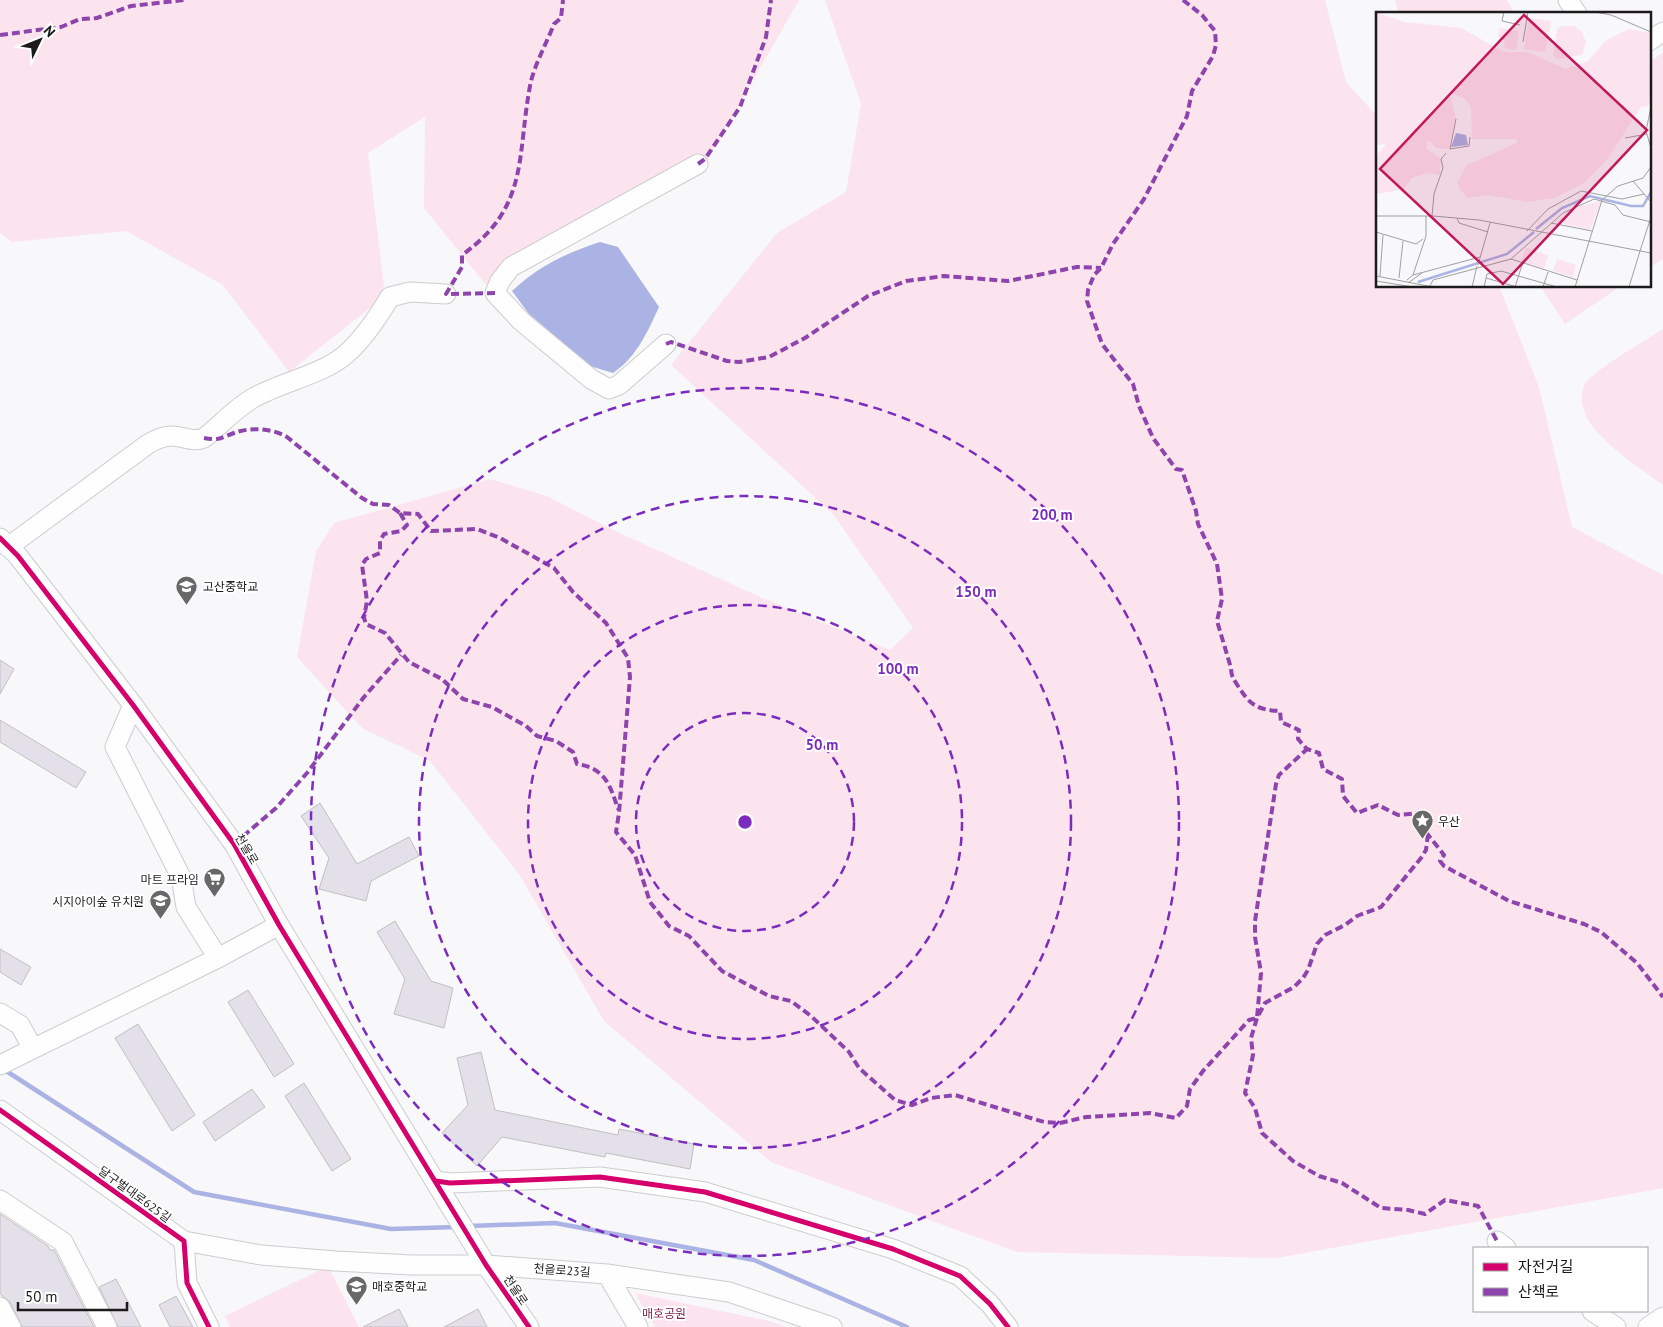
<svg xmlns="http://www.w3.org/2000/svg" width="1663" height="1327" font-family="'PT Sans','Noto Sans KR',sans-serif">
	<rect width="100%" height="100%" fill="#f8f7f9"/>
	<path fill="#fbe4ed" d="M0 0H799L706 163 661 178 487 286 424 208 425 117 368 153 385 296 289 372 223 285 126 231 12 242 0 233Z
		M825 0H1325L1346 82 1377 116V286H1499L1539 387 1572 527 1663 575V1188L1277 1258 1017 1252 771 1162 604 1021 519 874 430 761 362 728 297 657 316 552 334 523 490 479 547 496 613 530 758 596 890 650 913 628 833 514 671 365 777 233 846 192 861 104Z
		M1395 0H1507L1515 14H1399Z
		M1663 53V259L1649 268V62Z
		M1540 286H1621L1565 324Z
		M1663 329V485C1638 465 1565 424 1585 384 1592 371 1648 339 1663 329Z
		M328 1266 359 1327H230L225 1316Z
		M635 1293 769 1321 786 1327H655Z"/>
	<path fill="#aab3e3" d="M600 242 618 247 659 307C648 331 636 358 613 373L590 366 529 314 512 291C539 266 564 254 600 242Z"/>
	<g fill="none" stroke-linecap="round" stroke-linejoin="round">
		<path stroke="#aab3e3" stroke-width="4.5" d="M3 1069 194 1192 391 1229 456 1227
			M469 1226 555 1223 754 1260 907 1327"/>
	</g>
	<path fill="#e3e0e9" stroke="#c0c0c1" d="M0 660 14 669 0 694Z
		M0 720 86 772 76 788 0 742Z
		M320 803 357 864 409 837 419 856 371 881 366 901 319 889 329 858 301 816Z
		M395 921 431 981 453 988 444 1028 394 1014 405 979 377 932Z
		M0 949 31 967 21 985 0 972Z
		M248 990 294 1064 274 1077 228 1002Z
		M138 1024 195 1115 172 1131 115 1038Z
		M481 1052 495 1110 618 1135 619 1129 694 1144 690 1169 606 1153 605 1157 502 1137 477 1166 442 1133 468 1105 457 1058Z
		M304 1083 351 1159 332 1171 285 1096Z
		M252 1089 265 1107 215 1141 203 1122Z
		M0 1214 48 1246 50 1250H54L94 1327H22L10 1302 0 1294Z
		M116 1279 141 1327H118L99 1287Z
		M176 1296 193 1327H170L159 1305Z
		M399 1309 408 1327H363Z
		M478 1309 487 1327H444Z"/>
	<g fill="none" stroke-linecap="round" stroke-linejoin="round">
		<defs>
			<path id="minor" d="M1568 0 1577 14
				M1649 41 1663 32
				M666 344 619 385 609 389 591 379 521 321 495 293 500 281 511 267 698 164
				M0 538 18 556 133 705 234 844 279 925 486 1265 529 1327
				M8 547 148 444C155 440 163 436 171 436 184 436 192 443 204 438 221 425 236 407 255 397 282 382 323 374 345 355 363 340 378 317 390 297L410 292 446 294
				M133 705 115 747 181 877 186 907 218 958
				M0 1013 20 1025 33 1049
				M0 1065 218 958 279 925
				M0 1110 184 1241 187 1283 209 1327
				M436 1181 450 1183 600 1177 705 1192 893 1249 960 1276 990 1304 1008 1327
				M0 1200 63 1242 107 1327
				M184 1241 261 1255 336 1261 412 1265H486L607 1274 729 1292 832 1327
				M1497 1241 1506 1248
				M607 1274 638 1327
				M0 1307 11 1327
				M1592 1311 1616 1327
				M1648 1327 1663 1317"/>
		</defs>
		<use href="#minor" stroke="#cdccce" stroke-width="21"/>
		<use href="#minor" stroke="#fefefe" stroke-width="19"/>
		<path stroke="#8e44ad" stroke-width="4" stroke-dasharray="8 4" stroke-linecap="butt" d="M1183 0 1202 15 1215 31 1216 45 1213 56 1192 91 1187 116 1144 199 1113 244 1101 268 1094 275 1088 290 1087 301 1102 344 1133 384 1139 406 1153 438 1176 469 1182 470 1196 511 1198 524 1217 564 1222 599 1217 621 1231 668C1231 676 1234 680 1238 686 1250 705 1257 710 1280 711L1281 722 1299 730 1298 739 1307 749 1319 753 1323 769 1342 779 1343 796 1357 813 1378 805 1398 815 1419 813 1421 826 1444 855 1440 861 1444 866 1509 901 1584 924 1601 932 1637 963 1663 997
			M0 35 61 27 80 19 97 18 131 6 184 0
			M698 164 705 159 740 107 766 37 771 0
			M495 293 446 294 462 267V255C531 206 516 154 531 81 536 62 547 42 554 24L561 18 563 0
			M666 344 671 342 727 361 739 362 769 357 805 338 868 296 906 281 944 276 1008 281 1077 267 1101 268
			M204 438C220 441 220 438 234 433 250 427 272 428 287 437L362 498 373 504 389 505 400 513 418 514 431 531 477 529 500 538 554 568 573 592 606 623 628 658 630 677 619 813 616 832 635 855 650 902 669 926 689 936 722 971 769 996 791 1001 811 1016 849 1052 859 1068 895 1100 912 1105 931 1098 955 1095 1044 1122 1060 1123 1086 1117 1150 1113 1176 1118 1187 1106 1190 1089 1203 1071 1249 1020 1257 1018 1261 973 1255 937V921L1276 784 1279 775 1307 749
			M400 513 407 525 401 531 384 534 380 541V553L366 559 362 565 367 601 364 618 366 624 385 633 409 662 442 679 463 699 492 707 526 726 537 736 556 741 573 752 577 764C605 768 610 785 618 809
			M1428 834 1426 850 1421 858 1381 907 1357 916 1345 925 1325 935 1317 944 1308 970 1303 978 1294 987 1265 1003 1257 1018 1251 1038 1253 1055 1245 1093 1255 1108 1262 1133 1293 1161 1319 1176 1342 1183 1381 1208 1408 1210 1425 1214 1445 1200 1478 1206 1497 1241
			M234 844 276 808 307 773 364 697 401 655"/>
		<defs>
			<path id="cycleway" d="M0 538 18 556 133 705 234 844 279 925 486 1265 529 1327
				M0 1110 184 1241 187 1283 209 1327
				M436 1181 450 1183 600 1177 705 1192 893 1249 960 1276 990 1304 1008 1327"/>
		</defs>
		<use href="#cycleway" stroke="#fff" stroke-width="8"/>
		<use href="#cycleway" stroke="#d6006c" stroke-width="5"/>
	</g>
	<g fill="none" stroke="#7b2cbf" stroke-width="2.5" stroke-dasharray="9 6">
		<circle cx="745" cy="822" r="109"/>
		<circle cx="745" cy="822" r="217"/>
		<circle cx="745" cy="822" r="326"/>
		<circle cx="745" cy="822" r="434"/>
	</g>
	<defs>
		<symbol id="school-pin" viewBox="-11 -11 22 30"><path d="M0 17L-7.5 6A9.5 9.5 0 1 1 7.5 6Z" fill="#696869" stroke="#fff"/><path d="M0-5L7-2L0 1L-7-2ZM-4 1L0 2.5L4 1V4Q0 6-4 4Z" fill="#fff"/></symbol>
		<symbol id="sight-pin" viewBox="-11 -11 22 30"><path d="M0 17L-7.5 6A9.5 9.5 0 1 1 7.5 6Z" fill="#696869" stroke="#fff"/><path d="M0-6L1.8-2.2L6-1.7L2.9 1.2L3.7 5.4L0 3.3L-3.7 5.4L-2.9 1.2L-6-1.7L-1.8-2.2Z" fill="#fff"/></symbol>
		<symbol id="supermarket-pin" viewBox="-11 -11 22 30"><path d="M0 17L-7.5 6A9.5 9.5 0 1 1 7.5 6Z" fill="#696869" stroke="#fff"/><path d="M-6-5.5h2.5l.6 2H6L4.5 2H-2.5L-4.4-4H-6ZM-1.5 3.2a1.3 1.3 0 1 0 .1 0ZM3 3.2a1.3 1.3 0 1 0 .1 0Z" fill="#fff"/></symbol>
	</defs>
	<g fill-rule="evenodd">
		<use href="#school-pin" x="174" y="574" width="25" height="34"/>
		<use href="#sight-pin" x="1410" y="808" width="25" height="34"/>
		<use href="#supermarket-pin" x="202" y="866" width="25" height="34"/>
		<use href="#school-pin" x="148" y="888" width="25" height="34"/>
		<use href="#school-pin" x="344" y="1274" width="25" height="34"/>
	</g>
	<g text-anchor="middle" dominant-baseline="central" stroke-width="4" stroke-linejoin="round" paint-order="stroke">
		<g font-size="12" fill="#1c1b1c" stroke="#fff" text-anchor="start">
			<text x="203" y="586">고산중학교</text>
			<text x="1438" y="821">우산</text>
			<text x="199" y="879" text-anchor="end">마트 프라임</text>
			<text x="144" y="901" text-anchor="end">시지아이숲 유치원</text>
			<text x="372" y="1286">매호중학교</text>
		</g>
		<g font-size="12" fill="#1c1b1c" stroke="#fff">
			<text transform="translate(247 849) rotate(59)">천을로</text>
			<text transform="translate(135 1194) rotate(36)">달구벌대로625길</text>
			<text transform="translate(562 1270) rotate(4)">천을로23길</text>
			<text transform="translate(516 1290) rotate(56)">천을로</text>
		</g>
		<g font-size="12" fill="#7e2451" stroke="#fff">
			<text x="664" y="1313">매호공원</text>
		</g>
	</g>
	<g transform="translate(1376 12)">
		<rect width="275" height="275" fill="#f8f7f9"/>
		<path d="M0 0 28 10 85 16 128 40H152L189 57 212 49 229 29 253 17 274 21 275 88 272 94 265 95 231 148 208 171 178 186 151 190 112 183 91 186 83 176 81 171 91 153 141 131V127H96L95 95 88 86 73 80 80 106 73 137 60 136 52 128 50 136 65 147 64 163 50 161 36 166 28 177 0 182V144L10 132 0 133ZM153 6 175 9 169 40 148 37ZM187 14H198L206 20 210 30 206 43 182 47 177 44 181 17ZM124 16 143 19 140 38 128 36 129 29 122 26ZM225 189 214 218 179 210 204 194ZM150 236 172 243 168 257 145 250ZM181 247 200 253 197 265 177 259Z" fill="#fbe4ed"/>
		<path d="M80 121 90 123 92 133 75 135Z" fill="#aab3e3"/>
		<path fill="none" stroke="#aab3e3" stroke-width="2.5" d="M160 217 186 196 214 184 255 194H267L275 180M42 270 131 242 158 220"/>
		<path fill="none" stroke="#a09fa1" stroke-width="1" d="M128 0 126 9 144 13M219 0 235 3 275 20M147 30 152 0M275 95 270 119 275 136M80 107 74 137 93 134 94 125M249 126 271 122M257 169 275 190M0 204H57L103 208 275 241M56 204 58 182 67 156 65 147 70 141M81 206 83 211 112 220M175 211 216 219M151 219 172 197 205 179 246 187 268 182M0 220 40 232 47 227M264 239 275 205M135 247 187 201 218 187 239 193 247 203 275 210M102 253 114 211M37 263 50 224V204M0 264 57 275M4 264 7 223M23 266 27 229M110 266 141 275M31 268 37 263 104 245M0 269 37 275M32 271 46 261M54 274 57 268 135 247 201 268M96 275 101 254M108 275 111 262 125 259 181 275M139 275 146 253M167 275 172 260M199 275 226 188 242 174 267 166 275 155M253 275 264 239"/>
		<path fill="#c2185b" fill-opacity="0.15" stroke="#c2185b" stroke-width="2.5" d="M148 3 271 118 127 272 4 157Z"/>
		<rect width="275" height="275" fill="none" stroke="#1c1b1c" stroke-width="2.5"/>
	</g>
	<circle cx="745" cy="822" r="8" fill="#7b2cbf" stroke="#fff" stroke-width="2.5"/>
	<g font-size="15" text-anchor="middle" font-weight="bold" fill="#7b2cbf" stroke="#fff" stroke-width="4" stroke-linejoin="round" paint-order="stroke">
		<text x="1052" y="520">200 m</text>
		<text x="976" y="597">150 m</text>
		<text x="898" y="674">100 m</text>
		<text x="822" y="750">50 m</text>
	</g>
	<rect x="1473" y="1247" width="175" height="65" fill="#ffffff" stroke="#a4a4a4"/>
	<rect x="1483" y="1263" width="25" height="8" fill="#d6006c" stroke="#a4a4a4"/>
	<text x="1518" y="1272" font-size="15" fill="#1c1b1c">자전거길</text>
	<rect x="1483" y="1288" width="25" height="8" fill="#8e44ad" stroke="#a4a4a4"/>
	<text x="1518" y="1297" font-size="15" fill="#1c1b1c">산책로</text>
	<g transform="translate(40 40) rotate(47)" stroke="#ffffff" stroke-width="4" paint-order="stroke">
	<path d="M0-4L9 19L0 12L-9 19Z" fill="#1c1b1c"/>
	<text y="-8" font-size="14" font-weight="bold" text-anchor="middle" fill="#1c1b1c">N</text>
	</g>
	<path d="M18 1302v8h109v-8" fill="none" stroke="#1c1b1c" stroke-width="2.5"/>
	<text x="25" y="1302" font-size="15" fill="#1c1b1c" stroke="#ffffff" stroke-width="4" paint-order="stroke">50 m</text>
</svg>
